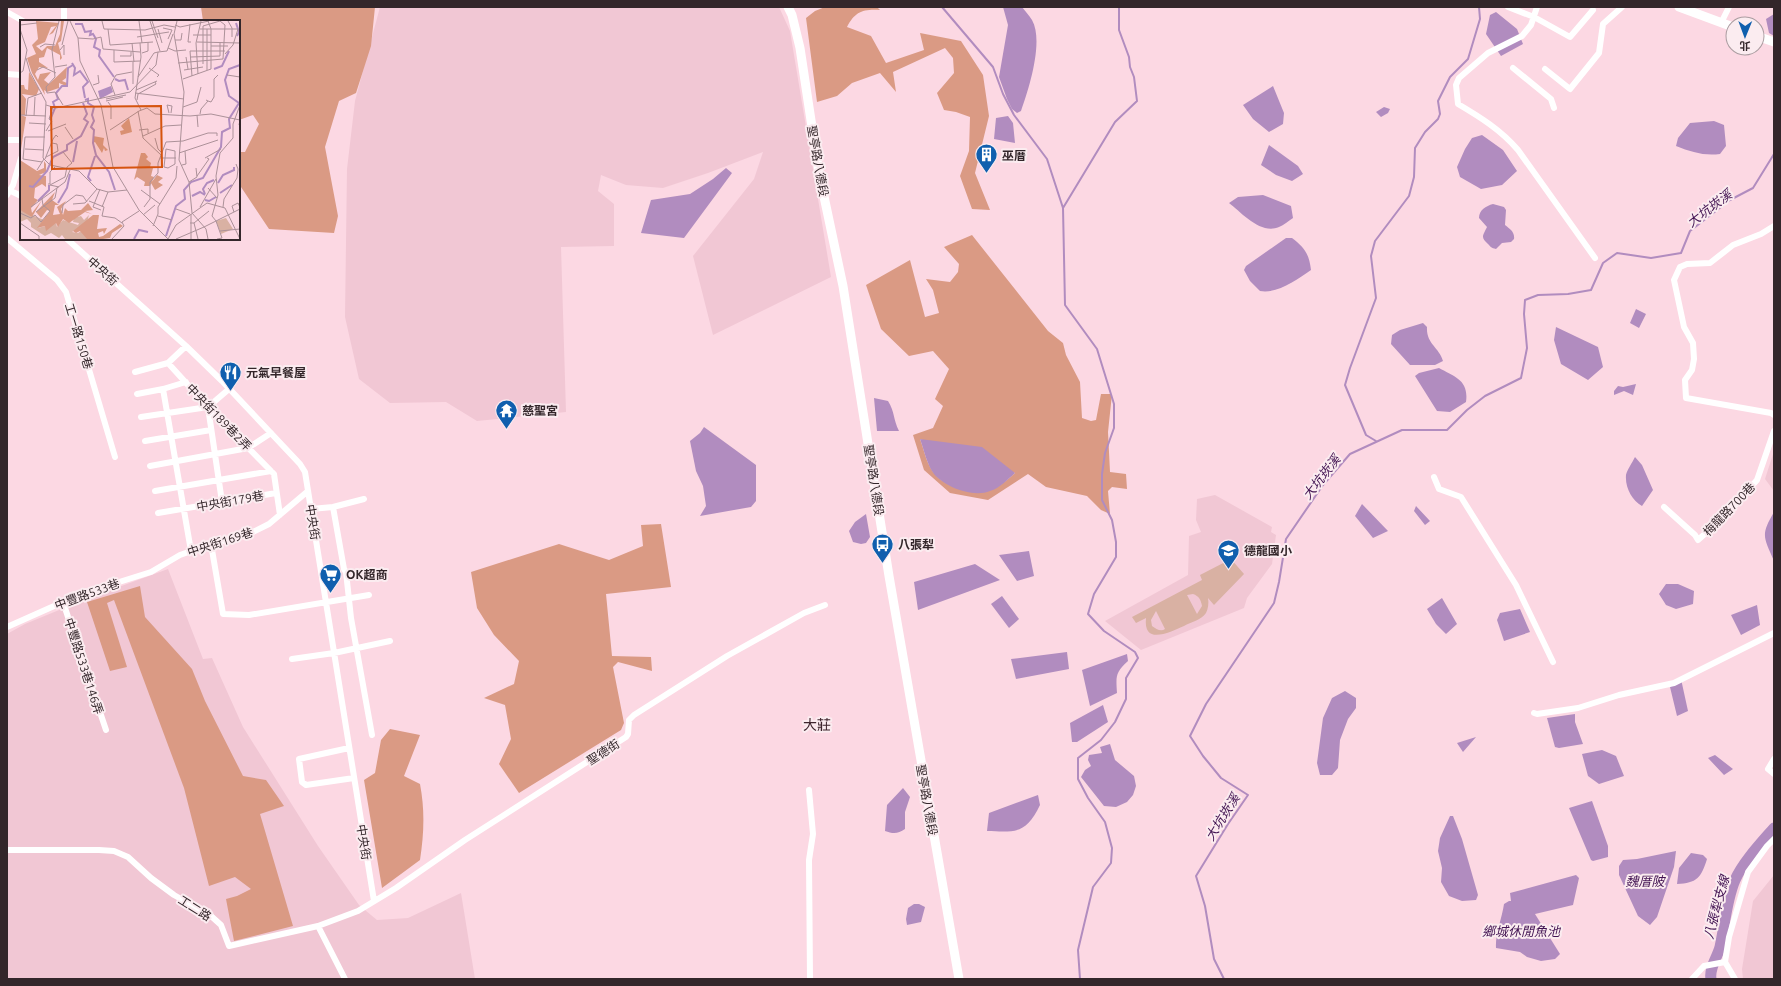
<svg xmlns="http://www.w3.org/2000/svg" width="1781" height="986" font-family="Ubuntu,'Noto Sans TC',sans-serif">
	<rect width="100%" height="100%" fill="#fcd8e3"/>
	<path fill="#f1c7d4" d="M380 7H779L790 31 831 277 713 335 693 256 754 179 763 152 708 173 663 188 626 185 601 175 598 191 614 204V246L561 247 566 412 477 421 446 402 390 403 359 379 345 317 347 169 355 101Z
		M1774 451V491L1765 479Z
		M1215 495 1272 527 1271 532 1276 535 1272 564 1247 598 1244 608 1141 650 1105 621 1188 575 1189 536 1201 532 1196 520 1197 499Z
		M168 569 203 659 212 658 243 727 318 846 359 905 377 920 408 918 461 893 475 979H7V634L25 624 86 599Z
		M1774 875V979H1743L1742 969 1753 901Z"/>
	<path fill="#d9b1a3" fill-rule="evenodd" d="M1231 559 1244 574 1214 605 1208 598C1209 603 1208 609 1206 613 1201 620 1191 622 1184 626 1170 632 1143 646 1146 618L1136 623 1132 617 1202 580 1200 575ZM1193 594C1199 596 1201 600 1202 606L1197 614 1187 595ZM1156 611 1165 629C1161 632 1156 629 1152 626L1151 620Z"/>
	<path fill="#da9a84" fill-rule="evenodd" d="M201 7H375L371 46 356 93 339 101 325 147 338 216 334 233 269 229 239 184V152H245L259 124 253 115 239 120V21H203Z
		M825 7H877L880 10C862 9 855 12 847 27L871 36 886 63 924 50 920 33 961 41 983 75 989 116 975 173 990 210 972 209 960 176 969 151 970 117 956 112 944 110 937 93 954 73 953 58 945 48 893 72 896 92 880 73 852 83 837 96 817 102 806 18 815 11Z
		M972 235 1048 331 1063 343 1066 355 1080 382 1082 418 1091 421 1096 420 1101 394H1112L1108 432 1110 472 1126 474 1127 489 1112 487 1108 491 1110 514 1101 510 1087 496 1046 487 1028 474 988 500 950 493 924 470 913 435 933 428 943 406 935 399 949 369 933 351 909 356 881 329 866 285 910 260 925 317 939 313 933 290 926 279 950 282 958 272 959 264 944 247ZM920 439 1015 473C994 492 984 497 957 487 948 484 940 481 934 473 927 465 924 450 920 439Z
		M661 524 671 587 606 594 612 656 651 657 652 671 618 662 613 667 624 723 621 730 519 793 499 764 511 739 505 705 484 698 514 684 519 661 494 635 477 608 471 572 559 544 609 560 643 546 641 525Z
		M140 586 145 617 192 669 205 701 243 776 266 780 284 806 260 814 293 926 234 941 226 899 237 896 251 889 235 877 209 886 184 788 114 600 107 603 127 667 110 671 87 602Z
		M390 729 420 735 404 776 420 784C425 810 424 834 420 860L382 888 364 780 375 773 381 740Z"/>
	<path fill="#b18cbf" d="M1003 7H1022C1025 11 1029 15 1032 20 1044 41 1029 89 1021 111L1017 113 1012 109 1007 99 999 77 1008 25Z
		M1496 12 1517 29 1523 44 1501 56 1486 34 1490 15Z
		M1774 14V36L1769 33 1766 19Z
		M1273 86 1284 113 1283 124 1269 132 1253 119 1243 105Z
		M1384 107 1390 109 1388 113 1381 117 1376 112Z
		M1008 116 1013 123 1015 143 994 139 996 118Z
		M1714 121 1724 125 1726 146 1720 154C1704 156 1691 152 1676 146L1678 138 1690 123Z
		M1482 135 1503 150 1517 171 1502 185 1481 189 1460 177 1457 167 1465 149 1472 138Z
		M1269 145 1298 166 1303 174 1292 181 1276 175 1261 165Z
		M726 168 732 173 684 238 641 233 651 200 690 194 713 179Z
		M1263 195 1291 206 1293 218C1288 221 1284 225 1279 227 1261 235 1242 213 1229 203L1238 197Z
		M1493 204 1504 207 1506 210 1505 225C1510 229 1515 232 1514 239L1511 242 1502 243 1496 249C1491 248 1491 247 1488 244 1481 237 1482 237 1487 227L1479 218C1479 210 1486 206 1493 204Z
		M1286 238H1292C1305 248 1309 254 1311 270 1296 280 1278 294 1260 291L1250 281 1244 270 1246 266Z
		M1636 309 1646 314 1639 328 1630 323Z
		M1423 323 1427 327C1426 344 1439 347 1443 361L1435 365H1410L1391 344 1392 335 1400 330Z
		M1556 327 1598 347 1603 367 1588 380 1561 364 1554 340Z
		M1439 368C1455 377 1469 380 1466 402L1450 412 1437 411 1415 376 1419 373Z
		M1636 384 1633 395 1624 391 1614 395V391L1618 386 1623 387Z
		M874 398 888 401C895 412 893 419 899 431H877Z
		M704 427 756 465V501L751 507 700 516 706 506 703 486 696 471 690 441 700 433Z
		M920 439 982 447 1015 473C1007 480 1000 488 990 491 973 498 945 487 934 474 927 465 924 450 920 439Z
		M1635 457 1642 465 1653 490 1642 506C1632 500 1625 488 1626 475 1627 470 1632 463 1635 457Z
		M1362 504 1388 531 1373 538 1355 516Z
		M1416 506 1430 521 1425 525 1414 511Z
		M1774 512V561C1764 537 1760 536 1774 512Z
		M866 514 870 537 866 543 861 544 853 542 849 531 855 522Z
		M1029 551 1034 576 1017 581 999 555Z
		M975 564 1000 580 918 610 914 582Z
		M1666 584H1678L1694 591 1693 604 1676 609 1666 605 1659 594Z
		M1002 596 1019 619 1009 628 991 604Z
		M1442 598 1457 624 1446 634 1436 624 1427 609Z
		M1757 605 1760 625 1741 635 1731 615Z
		M1520 609 1530 632 1504 641 1497 620 1500 613Z
		M1067 652 1069 669 1016 679 1011 659Z
		M1127 654 1128 661C1115 673 1116 676 1117 693L1090 706 1082 670Z
		M1681 679 1688 711 1677 716 1670 687Z
		M1345 691 1356 698V708L1348 719 1340 740 1338 768 1332 775H1320L1317 763 1323 718 1332 698Z
		M1103 705 1108 722 1077 742H1072L1070 723Z
		M1575 714V722L1583 744 1559 748 1555 747 1547 718Z
		M1476 737 1463 752 1457 743Z
		M1110 744 1115 760 1134 776 1136 786 1133 795 1127 802 1116 807 1104 806 1081 777 1085 770 1091 766 1088 760 1089 755 1102 753 1100 747Z
		M1602 750 1616 756 1624 776 1599 784 1588 776 1582 754Z
		M1715 755 1733 769 1724 775 1708 758Z
		M903 788 910 797 905 812V829C898 834 893 834 885 831L887 805Z
		M1038 795 1040 805C1026 834 1016 832 987 831L989 813Z
		M1592 801 1608 846V857L1593 861 1591 860 1569 808Z
		M1450 816H1453L1462 839 1478 895 1476 900 1462 901 1449 896 1441 882 1442 868 1438 851 1440 838Z
		M1676 851 1674 867 1657 917 1650 925 1638 916 1619 875V866L1623 860 1637 859Z
		M1691 853 1703 855 1707 859C1701 878 1697 883 1677 884L1679 868Z
		M1576 875 1579 878 1573 905 1535 914 1560 954 1555 959 1541 961 1527 957 1520 952 1496 948C1495 935 1502 918 1504 904L1509 901H1511L1510 893Z
		M914 904H919L925 907 921 922 907 925 906 919 908 908Z"/>
	<g fill="none" stroke-linecap="round" stroke-linejoin="round">
		<path stroke="#b18cbf" stroke-width="2" d="M942 7 993 67 1003 94 1014 115 1047 159 1063 208 1065 305 1097 349 1114 404V428L1105 453 1102 474V500L1112 520 1116 542V557L1094 594 1088 614 1104 631 1135 652 1138 658 1126 678V699L1115 722 1101 740 1078 758V779L1088 798 1105 822 1112 848 1111 863 1093 887 1078 950 1080 979
			M1063 208 1115 122 1137 101 1134 77 1130 67 1129 57 1119 30V7
			M1376 441 1366 435 1345 385 1350 368 1376 298 1371 256 1375 241 1409 196 1414 177 1415 148 1425 132 1438 119 1440 114 1438 101 1450 77 1468 59 1480 19 1479 7
			M1224 979 1214 959 1205 906 1196 876 1228 824 1248 795 1221 778 1203 756 1190 736 1206 704 1274 603 1279 582 1286 539 1323 485 1350 454 1402 430H1447L1467 410 1485 396 1521 378 1527 348 1524 314 1525 300 1538 295 1568 294 1591 290 1603 263 1617 253 1651 258 1681 253 1690 231 1730 200 1753 188 1774 154"/>
		<path stroke="#b18cbf" stroke-width="11" d="M1711 979C1709 968 1717 958 1720 947 1725 925 1726 901 1735 880 1743 862 1761 843 1774 828"/>
		<path stroke="#fff" stroke-width="6" d="M1508 7 1534 17 1570 37 1593 10
			M1537 7 1531 25 1522 36 1488 53 1459 78 1456 85 1458 104C1480 117 1501 130 1518 150L1595 258
			M7 12 23 21
			M64 21V7
			M1721 23 1729 7
			M1513 68 1551 99 1554 108
			M1545 69 1570 89 1599 53 1603 24 1622 7
			M7 74 21 75
			M7 140H21
			M9 190 21 196
			M7 195 13 185 21 158
			M1774 226 1761 234 1733 245 1710 263 1687 264 1680 267 1674 280 1684 327 1693 343 1694 359 1692 370 1685 380 1686 398 1771 413 1774 415
			M7 238 57 280 66 292 115 457
			M67 239 186 346 222 381 300 464 305 472 374 901
			M168 363 208 407 274 474 280 515
			M135 372 168 363 186 346
			M163 389 191 551
			M137 394 163 389 186 382
			M208 407 222 502
			M208 407 229 389
			M141 417 208 407
			M145 441 211 430
			M150 466 248 448 271 433
			M1434 477 1439 489 1461 497 1516 585 1553 662
			M155 491 271 471
			M333 507 344 569 346 572 351 618 372 735
			M1664 507 1695 535 1698 540 1728 513 1757 480 1774 431
			M311 509 333 507 364 499
			M158 513 276 493
			M211 544 223 614 249 615 369 595
			M63 602 106 730
			M7 627 81 594 151 572 180 555 211 544 251 533 269 524 308 491
			M292 659 334 653 390 641
			M1534 713 1537 714 1578 708 1619 695 1674 683 1774 633
			M349 748 299 759 302 782 306 785 354 778
			M1774 759 1768 769 1774 774
			M809 790 813 834 809 860 810 979
			M7 850H99L114 851 128 857 151 878 174 895 211 916 221 925 229 946 318 926 358 911 396 888 465 840 626 737 628 734 629 720 634 715 727 656 804 613 825 605
			M318 926 345 979
			M1692 979 1704 966 1725 962
			M1735 979 1725 962 1729 937 1748 872 1767 846 1774 839"/>
		<path stroke="#fff" stroke-width="9" d="M788 7 792 15 800 48 819 173 843 286 889 576 959 979
			M1679 7 1733 27
			M1757 36 1774 42"/>
	</g>
	<defs>
		<symbol id="building-pin" viewBox="-11 -11 22 30"><path d="M0 17L-7.5 6A9.5 9.5 0 1 1 7.5 6Z" fill="#105fae" stroke="#fbecf0"/><path d="M-4-6H4V6H1V3H-1V6H-4ZM-2.5-4.3h1.7v1.8h-1.7ZM.8-4.3h1.7v1.8H.8ZM-2.5-1h1.7V.8h-1.7ZM.8-1h1.7V.8H.8Z" fill="#fff"/></symbol>
		<symbol id="restaurant-pin" viewBox="-11 -11 22 30"><path d="M0 17L-7.5 6A9.5 9.5 0 1 1 7.5 6Z" fill="#105fae" stroke="#fbecf0"/><path d="M-5-6h1v4h1v-4h1v4h1v-4h1v5L-1.5 .5V6h-2V.5L-5-1ZM5-6V6H3V1.5H1.5Q1.5-4 5-6Z" fill="#fff"/></symbol>
		<symbol id="temple-pin" viewBox="-11 -11 22 30"><path d="M0 17L-7.5 6A9.5 9.5 0 1 1 7.5 6Z" fill="#105fae" stroke="#fbecf0"/><path d="M0-6L5-2H3V0L6.5 2.5H4V6H1.5V3h-3V6H-4V2.5H-6.5L-3 0V-2H-5Z" fill="#fff"/></symbol>
		<symbol id="bus-pin" viewBox="-11 -11 22 30"><path d="M0 17L-7.5 6A9.5 9.5 0 1 1 7.5 6Z" fill="#105fae" stroke="#fbecf0"/><path d="M-5-6H5V4H4V6H2V4H-2V6H-4V4H-5ZM-3.5-4V0h7V-4ZM-3.5 1.2v1.5H-2V1.2ZM2 1.2v1.5H3.5V1.2Z" fill="#fff"/></symbol>
		<symbol id="school-pin" viewBox="-11 -11 22 30"><path d="M0 17L-7.5 6A9.5 9.5 0 1 1 7.5 6Z" fill="#105fae" stroke="#fbecf0"/><path d="M0-5L7-2L0 1L-7-2ZM-4 1L0 2.5L4 1V4Q0 6-4 4Z" fill="#fff"/></symbol>
		<symbol id="supermarket-pin" viewBox="-11 -11 22 30"><path d="M0 17L-7.5 6A9.5 9.5 0 1 1 7.5 6Z" fill="#105fae" stroke="#fbecf0"/><path d="M-6-5.5h2.5l.6 2H6L4.5 2H-2.5L-4.4-4H-6ZM-1.5 3.2a1.3 1.3 0 1 0 .1 0ZM3 3.2a1.3 1.3 0 1 0 .1 0Z" fill="#fff"/></symbol>
	</defs>
	<g fill-rule="evenodd">
		<use href="#building-pin" x="974" y="142" width="25" height="34"/>
		<use href="#restaurant-pin" x="218" y="360" width="25" height="34"/>
		<use href="#temple-pin" x="494" y="398" width="25" height="34"/>
		<use href="#bus-pin" x="870" y="532" width="25" height="34"/>
		<use href="#school-pin" x="1216" y="538" width="25" height="34"/>
		<use href="#supermarket-pin" x="318" y="562" width="25" height="34"/>
	</g>
	<g text-anchor="middle" dominant-baseline="central" stroke-width="4" stroke-linejoin="round" paint-order="stroke">
		<g font-size="12" font-weight="bold" fill="#33262a" stroke="#fbecf0" text-anchor="start">
			<text x="1002" y="155">巫厝</text>
			<text x="246" y="372">元氣早餐屋</text>
			<text x="522" y="410">慈聖宮</text>
			<text x="898" y="544">八張犁</text>
			<text x="1244" y="550">德龍國小</text>
			<text x="346" y="574">OK超商</text>
		</g>
		<g font-size="12" fill="#33262a" stroke="#fbecf0">
			<text transform="translate(818 161) rotate(80)">聖亭路八德段</text>
			<text transform="translate(103 271) rotate(42)">中央街</text>
			<text transform="translate(79 336) rotate(73)">工一路150巷</text>
			<text transform="translate(219 417) rotate(46)">中央街189巷2弄</text>
			<text transform="translate(874 480) rotate(81)">聖亭路八德段</text>
			<text transform="translate(230 501) rotate(-10)">中央街179巷</text>
			<text transform="translate(1729 509) rotate(-46)">梅龍路700巷</text>
			<text transform="translate(313 522) rotate(81)">中央街</text>
			<text transform="translate(220 542) rotate(-18)">中央街169巷</text>
			<text transform="translate(87 594) rotate(-20)">中豐路533巷</text>
			<text transform="translate(84 666) rotate(72)">中豐路533巷146弄</text>
			<text transform="translate(603 752) rotate(-33)">聖德街</text>
			<text transform="translate(927 800) rotate(80)">聖亭路八德段</text>
			<text transform="translate(364 842) rotate(81)">中央街</text>
			<text transform="translate(195 908) rotate(32)">工二路</text>
		</g>
		<g font-size="13" font-style="italic" fill="#421352" stroke="#fbecf0">
			<text transform="translate(1709 208) rotate(-37)">大坑崁溪</text>
			<text transform="translate(1321 477) rotate(-52)">大坑崁溪</text>
			<text transform="translate(1222 817) rotate(-58)">大坑崁溪</text>
			<text x="1645" y="881">魏厝陂</text>
			<text transform="translate(1716 907) rotate(-75)">八張犁支線</text>
			<text x="1521" y="931">鄉城休閒魚池</text>
		</g>
		<g font-size="14" fill="#3e242d" stroke="#fbecf0">
			<text x="817" y="725">大莊</text>
		</g>
	</g>
	<g transform="translate(20 20)">
		<rect width="220" height="220" fill="#fcd8e3"/>
		<path d="M0 190 24 200 18 208 36 203 37 207 43 200 58 205 59 203 53 202 54 198 61 196 64 200 69 195 67 202 52 212 58 213 64 209 67 218 74 219H45L42 215 39 218 31 213 25 216 11 207V203L7 199 0 202ZM206 198 213 209 201 214 196 201Z" fill="#d9b1a3"/>
		<path d="M16 1 39 3 33 13 29 15 36 6 31 7 25 22 16 26 22 31 27 26H35L40 14 41 1H44L41 21 38 23 42 38 40 40V35L27 28 24 37 19 38V42L28 48 19 47 15 54 18 60 20 54 31 52 24 60 29 64 47 47 46 58 42 61 47 63 46 66 39 63V68L27 72 24 70 25 75 12 53 7 38 16 34 12 25 18 19ZM9 52 19 69 16 76 2 74 6 79 5 95H1L6 97 0 136V65H4L5 69 8 70ZM109 98 112 112 101 115 100 111 104 110 101 106ZM73 116 84 118 83 125 88 130 85 131 84 128 82 133 75 122 73 123ZM121 133H125L128 137 126 139 131 143 130 147 133 148 131 156 134 157 130 166H124L125 162 117 157 114 160ZM0 140 17 151 24 148V141L26 144V152L19 155 26 156V167L22 164 15 168 14 178 18 180 11 188 12 193 22 180 12 197 0 190ZM137 155 143 158 138 162 143 165 135 170 131 163ZM35 172 32 180 39 185H35L33 195 40 194 37 187 46 181 41 189 43 195 45 188 48 191 61 190 68 183 73 190 65 191 72 194 65 192 49 203 43 199 38 207 36 203 26 211 25 206 17 208 30 191 27 190 21 198 16 192ZM73 195H79L77 209 87 208 84 214 83 211 78 213 79 217 83 216 100 204 103 206 92 213 90 218 83 219H67L60 211 56 213 53 211Z" fill="#da9a84"/>
		<path d="M91 66 93 72 80 79 78 71Z" fill="#b18cbf"/>
		<path fill="none" stroke="#b18cbf" stroke-width="2" d="M216 3 219 12 217 16M55 4H62L65 12 71 11 70 15 73 14 76 19 74 27 80 30 79 36 94 57M52 43 55 48 54 55 60 51 68 62 63 67 65 78M194 49 202 46 209 31M95 59 99 61 105 60 108 70M65 80 68 79V83L74 87 72 95 74 101 71 107 74 110 73 123 76 135 89 152 95 170M30 100 35 88 33 82 38 79 36 73 42 66H47L48 48 53 45M53 142 57 121M71 161 68 157 75 136M198 163 203 155 214 150V147M9 166 13 167 27 151 33 137 47 130V125L61 116 68 102 64 99 67 94 63 83M200 173 212 165M185 174 183 169 187 163 194 160M172 176 180 172 185 175M185 180 189 181 196 177M18 181 29 170V165M38 183 47 168 50 154M146 216 156 186 165 179 164 170 171 162 183 158 201 127 202 112 210 108 209 99 219 83 209 76 205 60 209 49 220 45M114 219 119 210 128 212"/>
		<path fill="none" stroke="#ac9199" stroke-width="1" d="M39 1 32 30 35 57 26 67 27 73 35 72 43 85M50 1 58 18 60 41 81 85 93 147 119 190 148 219M82 1 84 9 125 10 144 5 155 7M119 1 122 23M130 1 140 31M132 1 138 18M157 1 154 14 164 72 159 140 169 162 172 193 186 209 188 219M208 1 212 8V17M170 4 168 22H171M0 5 17 3M155 5 160 7 189 1M143 8 152 10 148 19M0 9 7 30 3 51 0 53M88 9 90 25 133 22M138 9 142 23M180 9H218L213 25 205 34M187 9V50M173 15H191M117 17 149 12M58 18 73 19 81 17 83 29 120 32M155 20H161L162 13M177 22 220 23M112 23 114 42M120 23 121 37 115 78 121 90M42 25 48 1M191 26H208M20 27 25 24 35 25M148 28 155 31 166 30M40 30 44 25V35M94 30V42L120 41M122 33 128 31V22M100 36H111V32M166 37 168 49M171 37 200 36V22M6 38 10 52 26 82 23 138 30 145 59 151 77 169 88 172 107 170M158 43 203 39 205 5 200 1M183 44V6L200 1M35 47 47 45M129 48 139 55 137 57M17 50 23 47 36 53M164 50 183 47M178 54 176 23 181 1M207 55 220 57M172 56 170 31H205M118 57 134 33 138 32M163 59 191 49V9L188 1M113 64V42M73 65 79 63 78 55M116 70 137 61M115 73 164 79M95 75 91 64 96 55 112 52M86 79 106 75M117 80 118 74 136 64 135 62M86 81 103 77M188 81 191 82 194 77V59L198 55M88 82 91 86V99M26 85 36 88 110 72 136 45 138 32 147 31 153 14M163 87 177 82 181 67M118 91 123 118 141 135M149 93 147 85 152 86 151 93M180 94 181 89 188 81 186 80M1 95 26 96M177 95 178 107M6 96 8 78 22 73M14 96 15 77M9 103 26 104M45 107 53 119M90 110 119 91 127 88 135 94 170 96 191 94 220 100 219 105M119 110 128 109V113M26 111 32 101 29 99 33 87M28 111 46 104M123 116 145 106 161 105M135 118 138 129 142 133M5 129 24 130M146 129 155 131V144L148 148 144 147ZM159 133 198 120M26 137 38 131 37 124 32 123M140 138H156M185 138 201 129M25 139 33 119 36 115 38 117M22 142 3 139 5 117H25M162 145 166 144 165 131M17 150 24 139M177 156 189 139 187 138M169 162 177 157 176 148M28 164H30V152L35 147M39 167 30 165 45 157 47 147 52 143 43 132M188 168 197 178M80 169 73 187 81 190M121 170 140 184M69 181 84 187 82 196 95 198 102 203M53 184 65 183 77 169M11 187 45 162 50 150M82 187 88 172M124 187 130 179V162L138 153V143L146 122 163 121 188 113H197V116M180 187 196 159M203 187 204 179 217 158 218 149 216 144M156 189 170 194M16 192 35 178 37 168M214 192 212 186 218 183 220 187M0 193 11 198 15 195 21 202 30 191 23 185 22 179M42 193 43 185 56 175 63 176 67 182M123 195 135 185M138 196 152 200M196 201 202 218 197 219M196 201 192 196 198 175 196 156 200 133 213 118V104L220 85M0 203 19 216V219M170 203H174L189 191M174 203 178 219M133 206 138 194V187L156 158 157 146M184 207 220 189M200 211 220 209M92 219 104 206 102 202 119 191M148 219 156 205 187 183 205 188 220 219M156 219 184 207M171 219V194"/>
		<path fill="#d6540f" fill-opacity="0.15" stroke="#d6540f" stroke-width="2" d="M141 86 142 147 32 149 31 87Z"/>
		<rect width="220" height="220" fill="none" stroke="#33262a" stroke-width="2"/>
	</g>
	<rect width="1781" height="986" fill="none" stroke="#33262a" stroke-width="16"/>
	<g transform="translate(1745 36) rotate(181)"><circle r="19" fill="#fbecf0" stroke="#ab9da1"/>
	<path d="M0-3L7 15L0 10L-7 15Z" fill="#105fae"/>
	<text y="-6" font-size="11" font-weight="bold" text-anchor="middle" fill="#33262a">北</text>
	</g>
</svg>
